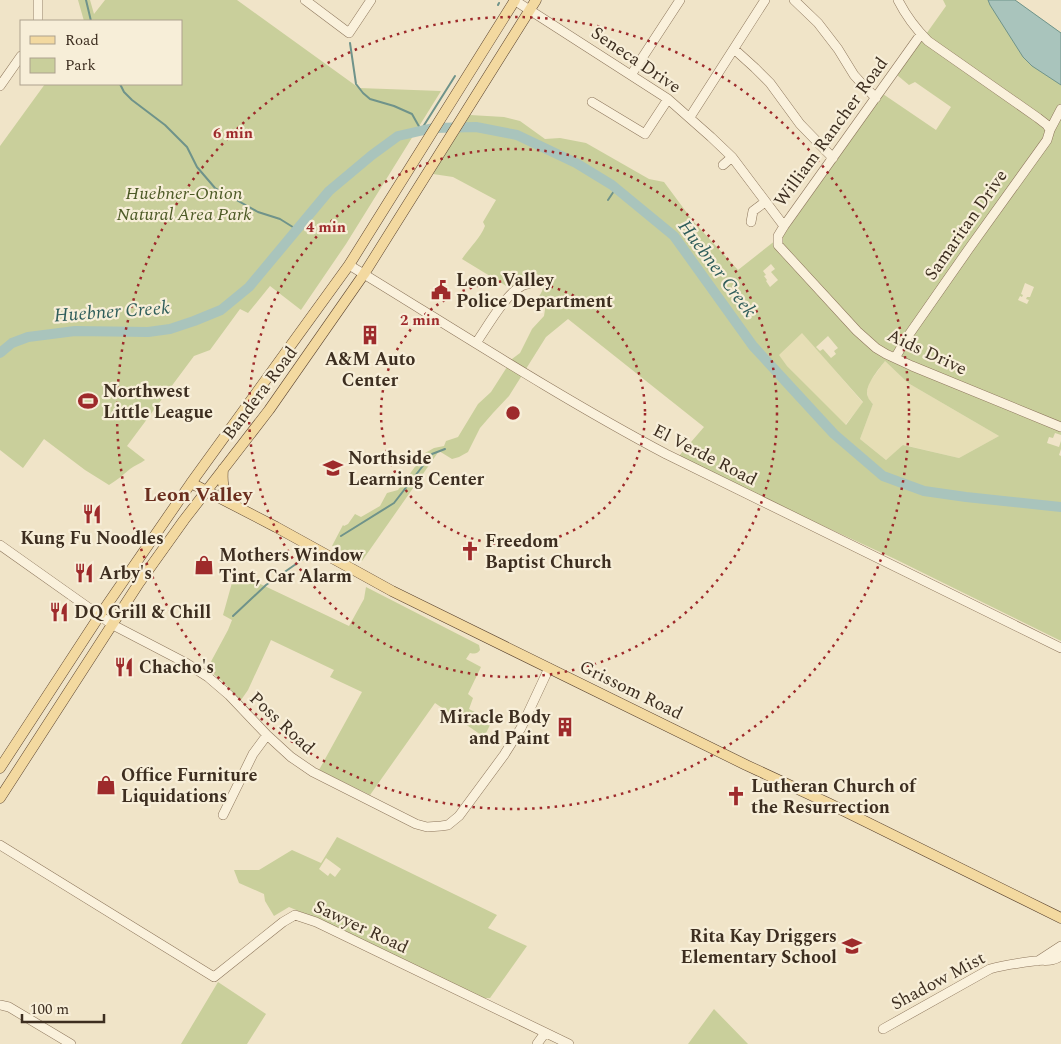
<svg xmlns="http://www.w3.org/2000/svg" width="1061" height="1044" font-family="Spectral,serif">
	<rect width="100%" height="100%" fill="#f0e4c8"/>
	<path fill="#e6deb5" d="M802 332 863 403 845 425 787 366 778 355Z
		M885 361 908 383 999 436 959 458 904 445 886 460 860 439 873 404 868 398 867 391 869 383Z"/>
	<path fill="#c9cf9b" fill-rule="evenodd" d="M78 0H90L94 14 105 0H237L359 88 441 91 346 244 301 310 270 286 248 313 240 309 210 350 194 356 127 446 145 460C140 464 135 465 130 469 123 475 117 480 109 485L85 470 44 439 23 468 0 450V146L45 84H181V21H84Z
		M943 0H1015L1061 33V435L1055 433 1053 438 1049 437 1047 443 1059 447 1061 441V449L1059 455 1061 456V641L895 559 791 511 679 456 704 427 568 319 546 337 509 396 493 413 480 428 468 452 459 457 452 459 439 451 362 561 332 546 343 525 344 526 348 524 355 514 361 517 380 506 387 493 398 490 425 453 434 448 444 446 446 441 458 437 478 404 491 392 512 359 520 353 532 329 544 316 546 303 538 297C549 286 542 268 527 275 520 278 517 285 513 290L462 259C469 248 480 239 485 226L483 222 496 200 453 177 433 174 470 115 504 117 520 121 545 139 560 138 586 143 649 179 664 182 693 221 738 270 785 233 883 94 936 130 951 107 915 82 909 85 897 75 946 6ZM771 264 775 269 771 272 778 280 770 287 766 281 767 280 764 276 766 275 763 271ZM1025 283 1034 287 1030 297H1027L1026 299 1029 300 1027 304 1018 300 1020 296 1022 297 1023 295 1021 294ZM802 333 863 402 846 425 787 366 779 355ZM828 336 838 348 834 351 836 354 831 358 823 349 820 351 816 347ZM885 361 908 383 999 436 959 458 903 445 886 460 860 439 873 404C872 403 868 398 868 397 863 387 879 369 885 361Z
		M235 572 349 626 364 599 366 587 479 645 480 650C477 654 475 654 470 653L466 659 481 667 468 694 473 698 469 709 492 721 484 737 435 703 370 795 319 770 362 692 330 677 334 670 271 640 248 690 241 700 221 680 207 669 228 630 232 620 223 615Z
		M337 837 497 915 488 928 527 946 490 998H482L334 926 289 907 274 916 265 901 264 894 239 883 234 870H259L292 850 321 863ZM326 858 341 869 335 877 330 873 328 876 319 869Z
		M218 982 266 1014 247 1044H181Z
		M714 1009 748 1044H688Z"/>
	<path fill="#a9c4bc" stroke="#6f938a" d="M988 0H1015L1061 33V85L1032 66 1023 57 990 5Z"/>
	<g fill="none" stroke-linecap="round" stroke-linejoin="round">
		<path stroke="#6f938a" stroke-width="2" d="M86 0 91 21
			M498 5 499 3
			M350 43 356 84 363 93 370 99 394 106 412 114 421 130 455 76
			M120 84 124 92 132 100 165 125 187 147 197 167 215 188 258 212 280 219 296 229
			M608 200 616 188
			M341 536 394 503 432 454 445 449
			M233 616 266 585 306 557"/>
		<path stroke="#a9c4bc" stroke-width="10" d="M0 353 12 343 28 337 75 331 148 332 170 329 194 321 221 310 249 287 329 191 372 155 398 136 433 128 476 127 517 135 576 163 612 185 674 236 753 346 834 434 883 476 924 491 966 497 1061 507"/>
		<defs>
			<path id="minor" d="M38 0V21
				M305 0 349 33 371 0
				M514 0 668 99 711 137 732 157 784 226
				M794 0 818 23 838 49 854 75 863 85 876 98
				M898 0C906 16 915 28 928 41L1038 118 1047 125 1050 130
				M921 34 784 226 778 236V245L857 331 876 348 886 354 912 366 1061 427
				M734 49 755 68 770 83 800 124 833 158
				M631 75 680 0
				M0 86 21 56
				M592 102 645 134 668 99
				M690 117 765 0
				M723 165 732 157
				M751 222 753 211 765 202
				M349 265C454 329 557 396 666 454L1061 648
				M476 343C486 329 505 295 520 287 523 285 527 284 531 283
				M895 358 908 336 968 250 1047 140 1050 130 1061 109
				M0 545 113 625 186 663 208 677 229 695 267 735 291 757 313 772 416 824 427 827 441 826 448 825 459 816 504 755 521 728 549 668
				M223 815 253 754 267 735
				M0 845 214 977 283 922 295 915 316 922 569 1044
				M1038 961 1061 946
				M0 1005 9 1007 71 1044
				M883 1029 990 969C1004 965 1019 963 1034 961 1046 959 1050 963 1061 956
				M537 1044 545 1033"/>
			<path id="major" d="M223 469C222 482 223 492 230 503
				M191 483 276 527 392 591 746 765 828 803 1061 918
				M0 768 100 615 191 483 349 265 515 0
				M0 798 139 583 184 520 269 410 364 274 536 0"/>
		</defs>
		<use href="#minor" stroke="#8d765c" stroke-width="10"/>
		<use href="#major" stroke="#5b4430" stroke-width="11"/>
		<use href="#minor" stroke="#faf1dc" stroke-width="9"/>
		<use href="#major" stroke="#f3d9a0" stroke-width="10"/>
	</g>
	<g fill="none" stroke="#9e2a2b" stroke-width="2.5" stroke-dasharray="2.5 5">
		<circle cx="513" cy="413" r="132"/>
		<circle cx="513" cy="413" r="264"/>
		<circle cx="513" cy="413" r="396"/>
	</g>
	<defs>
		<symbol id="civic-bare" viewBox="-9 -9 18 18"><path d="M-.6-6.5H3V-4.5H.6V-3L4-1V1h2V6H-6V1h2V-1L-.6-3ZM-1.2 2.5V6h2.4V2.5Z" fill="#9e2a2b" stroke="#f7eed8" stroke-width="2.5" paint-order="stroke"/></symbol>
		<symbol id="building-bare" viewBox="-9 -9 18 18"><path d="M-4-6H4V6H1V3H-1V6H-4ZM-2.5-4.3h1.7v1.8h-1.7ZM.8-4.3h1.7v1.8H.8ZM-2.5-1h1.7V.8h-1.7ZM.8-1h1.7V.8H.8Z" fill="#9e2a2b" stroke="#f7eed8" stroke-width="2.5" paint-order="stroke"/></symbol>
		<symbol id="stadium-bare" viewBox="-9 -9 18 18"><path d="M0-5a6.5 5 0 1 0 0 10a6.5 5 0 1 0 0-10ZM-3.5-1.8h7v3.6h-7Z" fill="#9e2a2b" stroke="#f7eed8" stroke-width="2.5" paint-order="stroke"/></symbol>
		<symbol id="school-bare" viewBox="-9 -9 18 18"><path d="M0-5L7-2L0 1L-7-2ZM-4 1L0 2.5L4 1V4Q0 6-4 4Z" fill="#9e2a2b" stroke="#f7eed8" stroke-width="2.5" paint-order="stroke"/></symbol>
		<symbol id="restaurant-bare" viewBox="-9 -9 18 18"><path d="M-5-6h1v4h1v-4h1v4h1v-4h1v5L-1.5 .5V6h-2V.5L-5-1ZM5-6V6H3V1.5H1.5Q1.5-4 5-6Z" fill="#9e2a2b" stroke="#f7eed8" stroke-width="2.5" paint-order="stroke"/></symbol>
		<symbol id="church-bare" viewBox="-9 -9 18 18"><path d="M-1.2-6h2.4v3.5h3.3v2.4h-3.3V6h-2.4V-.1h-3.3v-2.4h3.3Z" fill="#9e2a2b" stroke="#f7eed8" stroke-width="2.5" paint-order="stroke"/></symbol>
		<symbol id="shop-bare" viewBox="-9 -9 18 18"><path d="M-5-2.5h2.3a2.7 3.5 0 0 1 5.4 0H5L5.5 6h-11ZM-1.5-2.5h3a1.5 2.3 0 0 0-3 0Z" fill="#9e2a2b" stroke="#f7eed8" stroke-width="2.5" paint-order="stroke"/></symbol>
	</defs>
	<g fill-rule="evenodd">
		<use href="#civic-bare" x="427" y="276" width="28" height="28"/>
		<use href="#building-bare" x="356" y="321" width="28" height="28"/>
		<use href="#stadium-bare" x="74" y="387" width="28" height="28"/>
		<use href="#school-bare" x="319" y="454" width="28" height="28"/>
		<use href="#restaurant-bare" x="78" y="500" width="28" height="28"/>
		<use href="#church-bare" x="456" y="537" width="28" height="28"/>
		<use href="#shop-bare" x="190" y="551" width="28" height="28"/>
		<use href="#restaurant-bare" x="70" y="559" width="28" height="28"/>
		<use href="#restaurant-bare" x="45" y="598" width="28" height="28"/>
		<use href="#restaurant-bare" x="110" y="653" width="28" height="28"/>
		<use href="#building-bare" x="551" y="713" width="28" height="28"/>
		<use href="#shop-bare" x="92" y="771" width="28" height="28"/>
		<use href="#church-bare" x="722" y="782" width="28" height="28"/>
		<use href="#school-bare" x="838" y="932" width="28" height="28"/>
	</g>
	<g text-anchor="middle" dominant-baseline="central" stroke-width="4.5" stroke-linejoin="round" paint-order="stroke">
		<g font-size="18" fill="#3d2e20" stroke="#f7eed8">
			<text transform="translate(636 60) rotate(34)">Seneca Drive</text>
			<text transform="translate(831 132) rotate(-54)">William Rancher Road</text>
			<text transform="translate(966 225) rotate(-55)">Samaritan Drive</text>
			<text transform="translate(927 352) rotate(25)">Aids Drive</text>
			<text transform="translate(260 393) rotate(-53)">Bandera Road</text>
			<text transform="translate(705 455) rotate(27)">El Verde Road</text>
			<text transform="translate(631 690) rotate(26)">Grissom Road</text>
			<text transform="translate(282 723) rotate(43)">Poss Road</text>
			<text transform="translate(361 927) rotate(25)">Sawyer Road</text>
			<text transform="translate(938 981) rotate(-28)">Shadow Mist</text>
		</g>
		<g font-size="18" font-style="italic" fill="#4d5a26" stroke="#f7eed8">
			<text x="184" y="193">Huebner-Onion<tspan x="184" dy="21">Natural Area Park</tspan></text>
		</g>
		<g font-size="18" font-weight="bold" fill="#3d2e20" stroke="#f7eed8" text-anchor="start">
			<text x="456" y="280">Leon Valley<tspan x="456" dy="21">Police Department</tspan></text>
			<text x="370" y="359" text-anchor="middle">A&amp;M Auto<tspan x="370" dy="21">Center</tspan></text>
			<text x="103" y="391">Northwest<tspan x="103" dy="21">Little League</tspan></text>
			<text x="348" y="458">Northside<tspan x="348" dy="21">Learning Center</tspan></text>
			<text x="92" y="538" text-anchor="middle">Kung Fu Noodles</text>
			<text x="485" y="541">Freedom<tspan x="485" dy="21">Baptist Church</tspan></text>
			<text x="219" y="555">Mothers Window<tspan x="219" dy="21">Tint, Car Alarm</tspan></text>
			<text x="99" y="573">Arby's</text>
			<text x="74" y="612">DQ Grill &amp; Chill</text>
			<text x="139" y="667">Chacho's</text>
			<text x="550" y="717" text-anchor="end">Miracle Body<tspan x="550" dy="21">and Paint</tspan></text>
			<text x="121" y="775">Office Furniture<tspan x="121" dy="21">Liquidations</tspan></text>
			<text x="751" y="786">Lutheran Church of<tspan x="751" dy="21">the Resurrection</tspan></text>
			<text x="837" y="936" text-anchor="end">Rita Kay Driggers<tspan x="837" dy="21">Elementary School</tspan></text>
		</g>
		<g font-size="19" font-style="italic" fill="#2f5d5a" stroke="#f7eed8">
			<text transform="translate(717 269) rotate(53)">Huebner Creek</text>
			<text transform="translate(112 312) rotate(-4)">Huebner Creek</text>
		</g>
		<g font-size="20" font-weight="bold" fill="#6b2e1e" stroke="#f7eed8">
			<text x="198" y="495">Leon Valley</text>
		</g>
	</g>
	<circle cx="513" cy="413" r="8" fill="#9e2a2b" stroke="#f7eed8" stroke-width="2.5"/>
	<g font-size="15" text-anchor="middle" font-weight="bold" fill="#9e2a2b" stroke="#f7eed8" stroke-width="4.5" stroke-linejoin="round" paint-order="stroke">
		<text x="233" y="138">6 min</text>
		<text x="326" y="232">4 min</text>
		<text x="420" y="325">2 min</text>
	</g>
	<rect x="20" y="20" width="162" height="65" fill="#f7eed8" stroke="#ada18e"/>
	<rect x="30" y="36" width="25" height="8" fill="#f3d9a0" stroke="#ada18e"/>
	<text x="65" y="45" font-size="15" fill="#3d2e20">Road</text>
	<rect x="30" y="58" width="25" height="15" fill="#c9cf9b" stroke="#ada18e"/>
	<text x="65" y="70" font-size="15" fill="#3d2e20">Park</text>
	<path d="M22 1014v8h82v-8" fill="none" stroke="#3d2e20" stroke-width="2.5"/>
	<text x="30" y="1014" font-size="15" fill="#3d2e20" stroke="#f7eed8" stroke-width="4" paint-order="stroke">100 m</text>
</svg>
